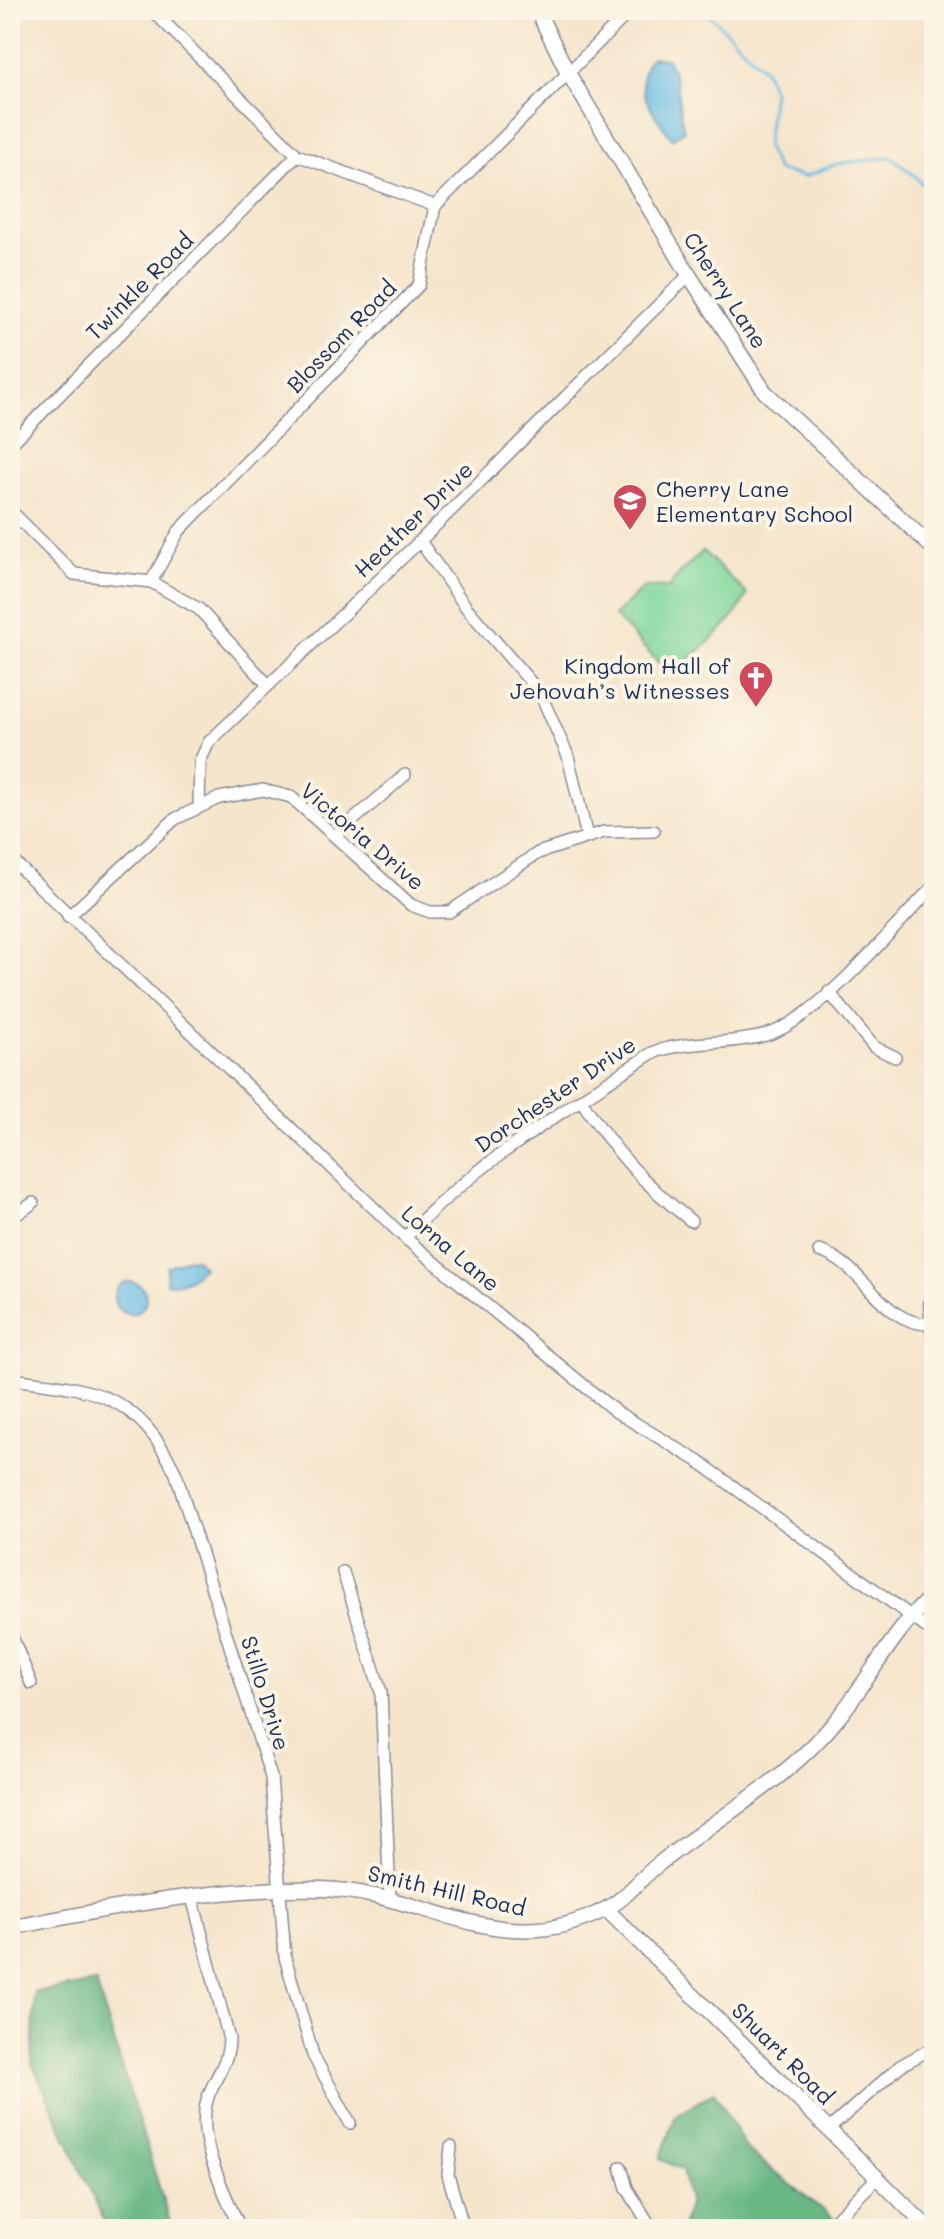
<svg xmlns="http://www.w3.org/2000/svg" width="944" height="2239" font-family="Mali,sans-serif">
	<rect width="100%" height="100%" fill="#fcf5e5"/>
	<filter id="ink" filterUnits="userSpaceOnUse"><feTurbulence type="fractalNoise" baseFrequency=".0125" numOctaves="2"/><feDisplacementMap in="SourceGraphic" scale="16" xChannelSelector="R" yChannelSelector="G"/><feConvolveMatrix kernelMatrix="1 2 1 2 8 2 1 2 1" color-interpolation-filters="sRGB"/></filter>
	<filter id="wash" filterUnits="userSpaceOnUse"><feTurbulence type="fractalNoise" baseFrequency=".006" numOctaves="4" result="noise"/><feDisplacementMap in="SourceGraphic" scale="32" xChannelSelector="R" yChannelSelector="G"/><feGaussianBlur stdDeviation="1.8" result="paint"/><feColorMatrix in="noise" values="0 0 0 0 0 0 0 0 0 0 0 0 0 0 0 0 0 1.4 0 .05"/><feComposite in="paint" operator="in"/></filter>
	<g filter="url(#wash)">
		<rect width="100%" height="100%" fill="#f5e5cb"/>
		<path fill="#82d89c" stroke="#4e847d" stroke-width="2" d="M703 551 747 594C735 624 699 649 676 671L661 665 614 616 644 587 670 588 673 580Z"/>
		<path fill="#69b884" stroke="#427471" stroke-width="2" d="M96 1983 172 2229H108L32 2063 35 1992Z
			M714 2092 747 2150 847 2229H682L689 2200 682 2170 660 2159 676 2115Z"/>
		<path fill="#69bde5" stroke="#4276a2" stroke-width="2" d="M651 57 667 59C680 81 677 105 684 130L672 139C654 114 629 87 651 57Z
			M195 1258 203 1267C192 1278 182 1286 166 1283L167 1267 185 1259Z
			M114 1298a16 16 0 1 1 32 0a16 16 0 1 1-32 0Z"/>
		<g fill="none" stroke-linecap="round" stroke-linejoin="round">
			<path stroke="#69bde5" stroke-width="3" d="M705 10 765 70 773 91 766 145 777 170 804 177 837 164 891 157 915 176 934 198"/>
		</g>
	</g>
	<g filter="url(#ink)">
		<g fill="none" stroke-linecap="round" stroke-linejoin="round">
			<defs>
				<path id="minor" d="M152 10 297 155 435 206
					M10 445 297 155
					M10 510 74 574 151 582 199 609 268 685
					M420 541 466 607 540 693 568 756 587 837
					M151 582 179 531 419 285 435 206 631 10
					M199 807 200 761 209 742 420 541 689 275
					M335 836 405 775
					M10 858 405 1238 615 1411 698 1461 934 1633
					M68 917 175 819 219 798 263 790 291 797 411 905 430 912H449L538 853 604 832 654 831
					M829 992 874 1047 895 1057
					M581 1100C615 1152 643 1183 691 1221
					M10 1219 33 1203
					M405 1238C476 1162 566 1110 652 1053 689 1039 729 1046 766 1035 818 1020 894 926 934 886
					M819 1251C865 1264 880 1325 931 1324
					M10 1379C94 1389 137 1392 176 1474L271 1777 285 1957 313 2055 350 2123
					M343 1572 381 1692 390 1897
					M10 1632 31 1683
					M192 1897 229 2039C229 2062 216 2075 208 2097 194 2139 225 2191 240 2229
					M829 2129 900 2066 934 2047
					M451 2147 448 2175 464 2229
					M621 2167 627 2188 652 2229
					M826 2229 877 2178"/>
				<path id="tertiary" d="M537 10 567 71 689 275 765 392 934 549
					M934 1285 931 1305 934 1336
					M606 1909 929 2229
					M10 1928C112 1908 217 1886 322 1889 425 1892 502 1963 604 1910 625 1900 641 1877 660 1863 718 1817 791 1778 838 1718 871 1677 894 1629 934 1594"/>
			</defs>
			<use href="#minor" stroke="#888a94" stroke-width="14"/>
			<use href="#tertiary" stroke="#888a94" stroke-width="17"/>
			<use href="#minor" stroke="#fff" stroke-width="11"/>
			<use href="#tertiary" stroke="#fff" stroke-width="14"/>
		</g>
	</g>
	<defs>
		<symbol id="school-pin" viewBox="-11 -11 22 30"><path d="M0 17L-7.5 6A9.5 9.5 0 1 1 7.5 6Z" fill="#d1495b" stroke="#fcf5e5"/><path d="M0-5L7-2L0 1L-7-2ZM-4 1L0 2.5L4 1V4Q0 6-4 4Z" fill="#fff"/></symbol>
		<symbol id="church-pin" viewBox="-11 -11 22 30"><path d="M0 17L-7.5 6A9.5 9.5 0 1 1 7.5 6Z" fill="#d1495b" stroke="#fcf5e5"/><path d="M-1.2-6h2.4v3.5h3.3v2.4h-3.3V6h-2.4V-.1h-3.3v-2.4h3.3Z" fill="#fff"/></symbol>
	</defs>
	<g fill-rule="evenodd">
		<use href="#school-pin" x="610" y="481" width="40" height="54"/>
		<use href="#church-pin" x="736" y="658" width="40" height="54"/>
	</g>
	<g text-anchor="middle" dominant-baseline="central" stroke-width="8" stroke-linejoin="round" paint-order="stroke">
		<g font-size="22" fill="#1b2f5e" stroke="#fcf5e5">
			<text transform="translate(139 286) rotate(-45)">Twinkle Road</text>
			<text transform="translate(726 290) rotate(57)">Cherry Lane</text>
			<text transform="translate(341 336) rotate(-46)">Blossom Road</text>
			<text transform="translate(413 519) rotate(-44)">Heather Drive</text>
			<text transform="translate(363 836) rotate(40)">Victoria Drive</text>
			<text transform="translate(555 1094) rotate(-34)">Dorchester Drive</text>
			<text transform="translate(451 1248) rotate(40)">Lorna Lane</text>
			<text transform="translate(266 1693) rotate(73)">Stillo Drive</text>
			<text transform="translate(447 1890) rotate(13)">Smith Hill Road</text>
			<text transform="translate(783 2053) rotate(45)">Shuart Road</text>
		</g>
		<g font-size="22" fill="#1b2f5e" stroke="#fcf5e5" text-anchor="start">
			<text x="656" y="488">Cherry Lane<tspan x="656" dy="25">Elementary School</tspan></text>
			<text x="730" y="665" text-anchor="end">Kingdom Hall of<tspan x="730" dy="25">Jehovah’s Witnesses</tspan></text>
		</g>
	</g>
	<rect width="944" height="2239" fill="none" stroke="#fcf5e5" stroke-width="40"/>
</svg>
